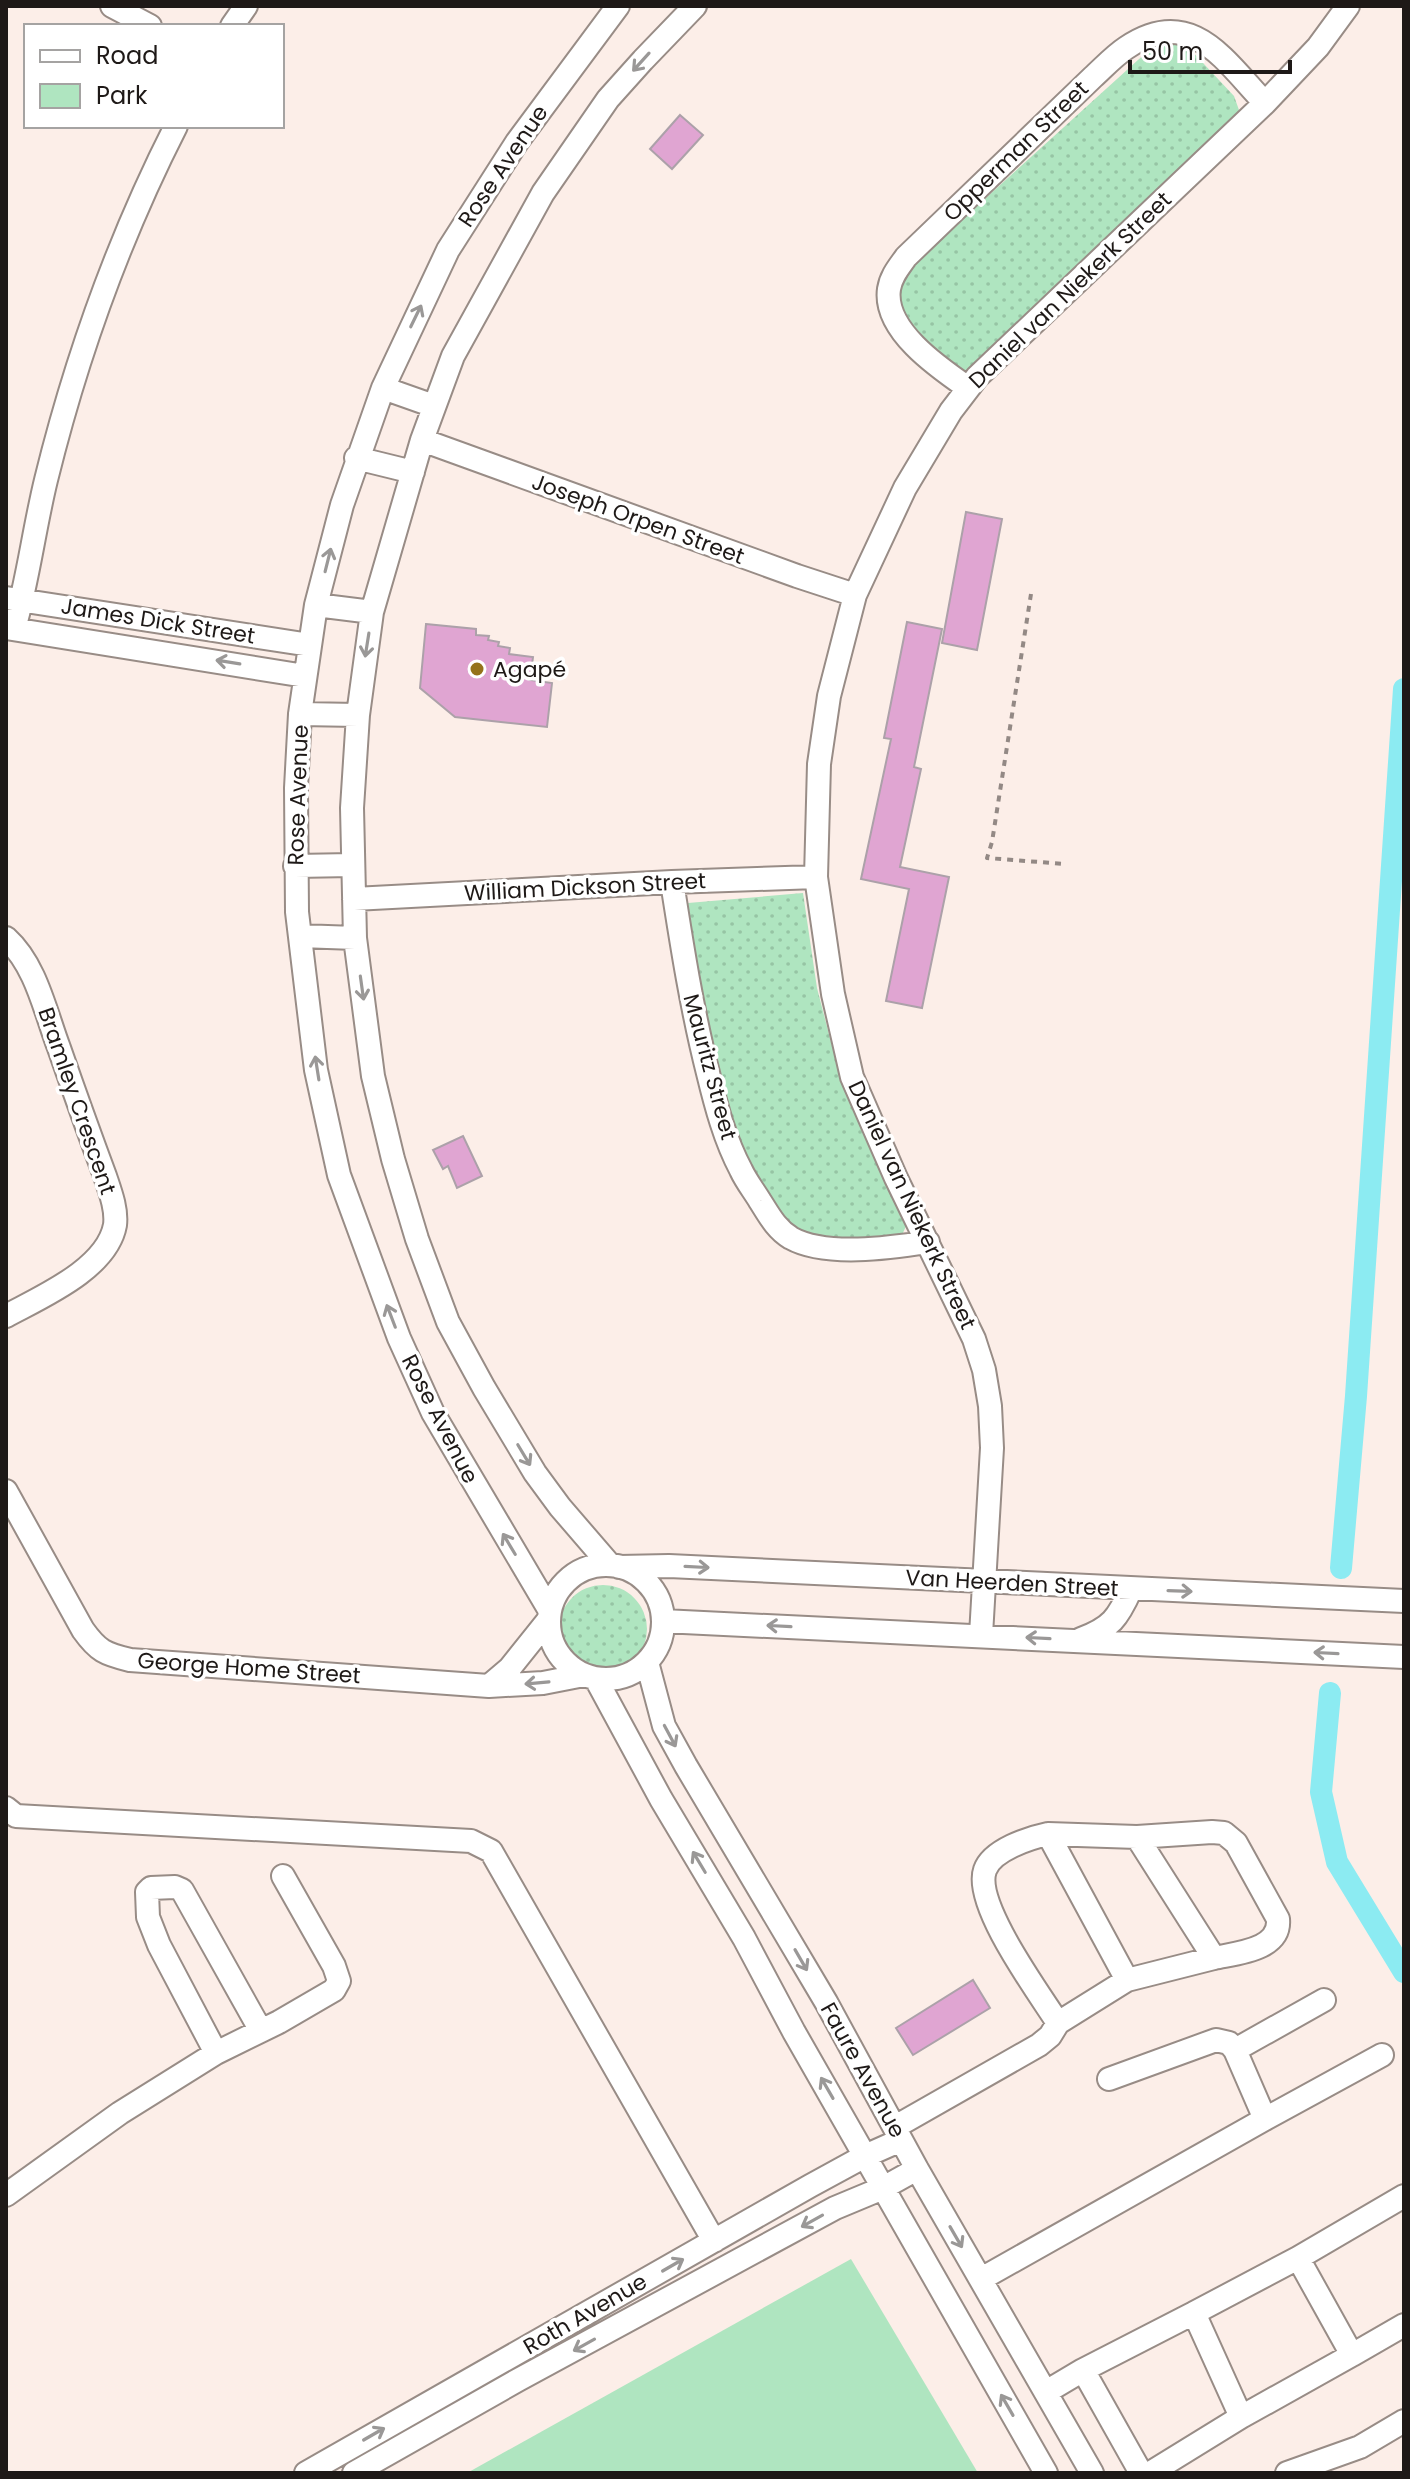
<svg xmlns="http://www.w3.org/2000/svg" width="1410" height="2479" font-family="Poppins,sans-serif">
	<defs>
		<pattern id="grass-dots" width="8" height="8" patternUnits="userSpaceOnUse" patternTransform="scale(2)"><rect width="8" height="8" fill="#afe5c0"/><path d="M2 2h.1M6 6h.1" fill="none" stroke="#96c4a4" stroke-width="1.8" stroke-linecap="round"/></pattern>
	</defs>
	<rect width="100%" height="100%" fill="#fceee8"/>
	<path fill="url(#grass-dots)" d="M1170 42 1188 47 1234 96 1239 110 1230 124 974 369 961 371 908 335 897 298 902 274 1149 50Z
		M803 893 817 988 838 1069 907 1224 902 1235 884 1243 793 1236 744 1157 707 1033 688 903Z
		M559 1629a44 44 0 1 1 88 0a44 44 0 1 1-88 0Z"/>
	<path fill="#afe5c0" d="M851 2259 978 2473H467Z"/>
	<g fill="none" stroke-linecap="round" stroke-linejoin="round">
		<path stroke="#8cebf2" stroke-width="22" d="M1341 1568 1356 1396 1404 689
			M1330 1693 1321 1792 1337 1862 1404 1972"/>
	</g>
	<path fill="#e0a5d2" stroke="#aca1a9" stroke-width="2" d="M680 115 703 135 672 169 650 149Z
		M966 512 1002 519 977 650 942 643Z
		M907 622 942 629 914 767 921 769 900 867 949 877 922 1008 886 1001 909 889 861 879 891 739 884 738Z
		M426 624 476 629V635L489 636 488 640 499 642 498 646 510 648 509 654 533 657 530 680 552 683 547 727 455 717 420 688Z
		M463 1136 482 1176 457 1188 448 1166 443 1169 433 1150Z
		M973 1980 990 2008 913 2055 896 2028Z"/>
	<g fill="none" stroke-linecap="round" stroke-linejoin="round">
		<defs>
			<path id="minor" d="M112 6 150 26
				M232 26 246 6
				M383 388 434 406
				M968 388C939 368 883 330 889 289 891 276 899 267 906 257L1093 77C1104 67 1114 56 1126 48 1191 4 1224 60 1265 103
				M422 440 797 576 855 595
				M356 458 413 472
				M6 598 310 645
				M316 605 372 612
				M6 628 305 676
				M14 629C28 580 34 529 46 480 76 358 119 238 176 126
				M300 714 358 715
				M295 866 352 865
				M672 882C682 946 692 1010 708 1073 716 1106 725 1140 741 1170 746 1181 754 1191 760 1201 769 1215 776 1229 791 1238 825 1257 890 1248 928 1242
				M354 899 672 882 816 877
				M300 936 355 938
				M6 938C36 965 45 1011 59 1048 74 1091 89 1133 105 1176 110 1191 117 1209 115 1225 107 1269 41 1297 6 1316
				M6 1491 83 1630C98 1651 105 1654 130 1660L489 1686 543 1683 584 1675
				M610 1565 560 1507 535 1473 484 1388 448 1322 417 1239 393 1159 373 1076 355 938 352 808 358 715 372 612 422 440 453 356 543 193 608 99 643 60 695 6
				M549 1622a57 57 0 1 1 114 0a57 57 0 1 1-114 0Z
				M619 1567 669 1566 1404 1601
				M550 1611 433 1413 399 1338 339 1175 316 1070 297 912 296 788 300 714 316 605 342 505 383 388 448 250 517 142 618 6
				M663 1621 1404 1657
				M981 1635 992 1448 990 1406 984 1370 974 1339 896 1178 852 1077 833 994 816 877 819 764 829 696 855 595 905 488 951 411 977 377 1265 103 1318 47 1348 6
				M1081 1639C1111 1628 1118 1618 1131 1589
				M647 1662 664 1726 686 1766 826 2002 917 2169 1092 2473
				M596 1679 661 1799 744 1938 794 2032 1046 2473
				M489 1686 509 1669 549 1619
				M6 1808 16 1816 471 1841 491 1851 714 2241
				M1048 1834 1137 1837 1214 1958 1127 1980
				M1137 1837 1212 1832 1224 1833 1236 1843 1278 1919C1281 1950 1237 1953 1214 1958
				M1235 2050 1324 2000
				M216 2053 159 1945 148 1917 147 1892 151 1888 175 1887 182 1890 261 2031
				M1109 2079 1216 2040 1229 2043 1235 2050 1265 2119
				M895 2127 1039 2045 1050 2036 1058 2023 1127 1980 1048 1834C1029 1838 992 1850 985 1870 973 1904 1039 1993 1058 2023
				M6 2195 120 2113 216 2053 279 2022 334 1990 339 1981 334 1966 283 1876
				M1298 2258 1404 2196
				M981 2279 1265 2119 1382 2055
				M1194 2313 1298 2258 1352 2355 1241 2417
				M1352 2355 1404 2325
				M1083 2370 1141 2473
				M1046 2392 1083 2370 1194 2313 1241 2417 1150 2473
				M306 2473 810 2186 865 2156 901 2140
				M354 2473 518 2380 835 2208 883 2188 917 2169
				M1287 2473 1360 2447 1404 2421"/>
		</defs>
		<use href="#minor" stroke="#988c86" stroke-width="26"/>
		<path stroke="#938985" stroke-width="4" stroke-dasharray="6 6" stroke-linecap="butt" d="M1031 594 992 842 987 858 1065 864"/>
		<use href="#minor" stroke="#fff" stroke-width="22"/>
	</g>
	<defs><path id="oneway-shaft" d="M-6 0H5M1.5-3L5.5 0L1.5 3" fill="none" stroke-width="1.6" stroke-linecap="round" stroke-linejoin="round" transform="scale(2)"/></defs>
	<g stroke="#9a9897">
		<use href="#oneway-shaft" transform="translate(641 62) rotate(132)"/>
		<use href="#oneway-shaft" transform="translate(416 316) rotate(-64)"/>
		<use href="#oneway-shaft" transform="translate(328 560) rotate(-76)"/>
		<use href="#oneway-shaft" transform="translate(367 645) rotate(99)"/>
		<use href="#oneway-shaft" transform="translate(228 662) rotate(-171)"/>
		<use href="#oneway-shaft" transform="translate(362 988) rotate(82)"/>
		<use href="#oneway-shaft" transform="translate(317 1068) rotate(-99)"/>
		<use href="#oneway-shaft" transform="translate(391 1316) rotate(-111)"/>
		<use href="#oneway-shaft" transform="translate(524 1455) rotate(59)"/>
		<use href="#oneway-shaft" transform="translate(509 1544) rotate(-121)"/>
		<use href="#oneway-shaft" transform="translate(697 1567) rotate(3)"/>
		<use href="#oneway-shaft" transform="translate(1180 1591) rotate(2)"/>
		<use href="#oneway-shaft" transform="translate(779 1626) rotate(-177)"/>
		<use href="#oneway-shaft" transform="translate(1038 1638) rotate(-177)"/>
		<use href="#oneway-shaft" transform="translate(1326 1653) rotate(-177)"/>
		<use href="#oneway-shaft" transform="translate(537 1683) rotate(175)"/>
		<use href="#oneway-shaft" transform="translate(670 1736) rotate(62)"/>
		<use href="#oneway-shaft" transform="translate(699 1862) rotate(-121)"/>
		<use href="#oneway-shaft" transform="translate(801 1960) rotate(60)"/>
		<use href="#oneway-shaft" transform="translate(827 2088) rotate(-120)"/>
		<use href="#oneway-shaft" transform="translate(812 2221) rotate(151)"/>
		<use href="#oneway-shaft" transform="translate(956 2237) rotate(60)"/>
		<use href="#oneway-shaft" transform="translate(673 2265) rotate(-30)"/>
		<use href="#oneway-shaft" transform="translate(584 2345) rotate(151)"/>
		<use href="#oneway-shaft" transform="translate(1007 2405) rotate(-120)"/>
		<use href="#oneway-shaft" transform="translate(374 2434) rotate(-30)"/>
	</g>
	<circle fill="#95721a" stroke="#fff" stroke-width="3" cx="477" cy="669" r="8"/>
	<g text-anchor="middle" dominant-baseline="central" stroke-width="7" stroke-linejoin="round" paint-order="stroke">
		<g font-size="22" fill="#1e1917" stroke="#fff">
			<text transform="translate(1016 151) rotate(-44)">Opperman Street</text>
			<text transform="translate(503 166) rotate(-56)">Rose Avenue</text>
			<text transform="translate(1070 290) rotate(-44)">Daniel van Niekerk Street</text>
			<text transform="translate(638 519) rotate(20)">Joseph Orpen Street</text>
			<text transform="translate(158 621) rotate(9)">James Dick Street</text>
			<text transform="translate(298 795) rotate(-88)">Rose Avenue</text>
			<text transform="translate(585 887) rotate(-3)">William Dickson Street</text>
			<text transform="translate(710 1067) rotate(75)">Mauritz Street</text>
			<text transform="translate(77 1101) rotate(71)">Bramley Crescent</text>
			<text transform="translate(912 1205) rotate(65)">Daniel van Niekerk Street</text>
			<text transform="translate(440 1419) rotate(63)">Rose Avenue</text>
			<text transform="translate(1012 1583) rotate(3)">Van Heerden Street</text>
			<text transform="translate(249 1668) rotate(4)">George Home Street</text>
			<text transform="translate(863 2070) rotate(61)">Faure Avenue</text>
			<text transform="translate(585 2314) rotate(-30)">Roth Avenue</text>
		</g>
		<g font-size="22" fill="#1e1917" stroke="#fff" text-anchor="start">
			<text x="493" y="669">Agapé</text>
		</g>
	</g>
	<rect width="1410" height="2479" fill="none" stroke="#1e1917" stroke-width="16"/>
	<rect x="24" y="24" width="260" height="104" fill="#ffffff" stroke="#a5a3a2" stroke-width="2"/>
	<rect x="40" y="50" width="40" height="12" fill="#ffffff" stroke="#a5a3a2" stroke-width="2"/>
	<text x="96" y="64" font-size="24" fill="#1e1917">Road</text>
	<rect x="40" y="84" width="40" height="24" fill="#afe5c0" stroke="#a5a3a2" stroke-width="2"/>
	<text x="96" y="104" font-size="24" fill="#1e1917">Park</text>
	<path d="M1130 60v12h160v-12" fill="none" stroke="#1e1917" stroke-width="4"/>
	<text x="1142" y="60" font-size="24" fill="#1e1917" stroke="#ffffff" stroke-width="6" paint-order="stroke">50 m</text>
</svg>
